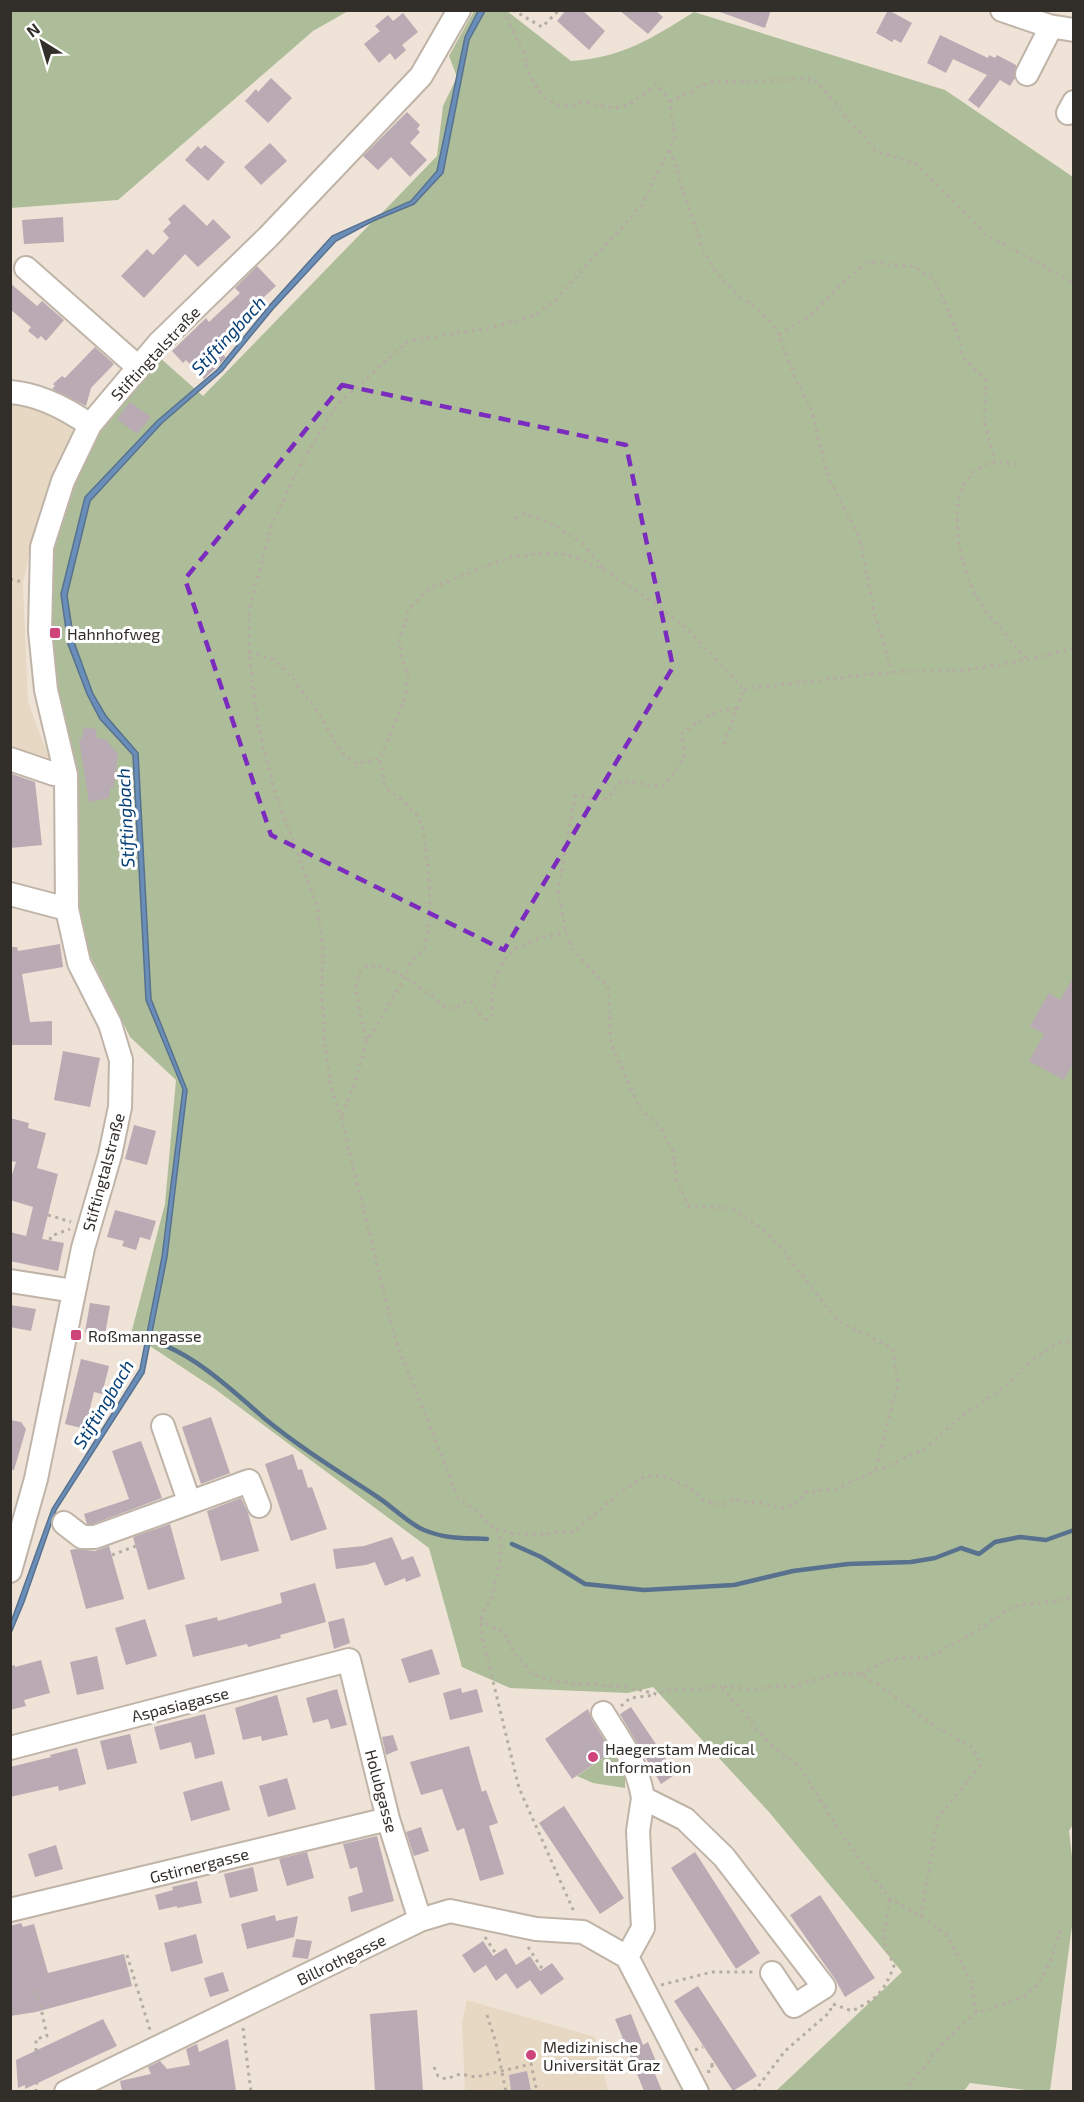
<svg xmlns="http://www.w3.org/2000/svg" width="1084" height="2102" font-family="'Exo 2',sans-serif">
	<rect width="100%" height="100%" fill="#eee3d6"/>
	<path fill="#e7d8c4" d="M11 392 79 417 50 478 32 541 23 583 28 702 49 758 11 746Z
		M467 2000 595 2037 608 2091 465 2092 462 2022Z"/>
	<path fill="#adbd99" d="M10 11 11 10 348 11 313 31 118 200 11 208Z
		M474 11H478L465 37 437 171 411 201 380 215 437 156 443 106 457 77 449 56Z
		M485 11H507L571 61C622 58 652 38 694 12L945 90 1073 177 1074 1823 1069 1831 1073 1865 1074 1911 1050 2091H1034L970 2083 963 2092 776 2091 902 1972 769 1812 653 1687 628 1693 510 1688 462 1667 429 1548 215 1389 150 1346 167 1257 187 1090 151 999 139 787 146 1000 183 1089 162 1257 146 1344 131 1334 165 1204 176 1080 130 1037 81 937 74 870 77 767 61 762 42 547 97 418H111L159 357 203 396 373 221 414 204 443 173 469 40Z
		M615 1750 625 1764V1788L593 1783 577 1776Z"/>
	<path fill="#698eb9" stroke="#58718e" stroke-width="1.5" d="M478 11H485L469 40 443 173 414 204 373 221 336 241 273 309 222 371 162 423 90 501 67 595 74 642 93 694 106 716 138 753 151 999 187 1090 167 1257 144 1373 56 1510 24 1602 11 1633V1622L52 1509 140 1369 162 1257 183 1089 146 1000 133 755 100 719 87 694 68 644 61 594 85 497 157 421 218 369 269 306 332 236 411 201 437 171 465 37Z"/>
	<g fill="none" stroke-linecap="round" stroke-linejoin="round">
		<path stroke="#58718e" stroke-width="4.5" d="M148 1340C190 1350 232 1390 264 1418 299 1447 338 1471 376 1496 392 1506 407 1523 424 1530 445 1539 465 1538 487 1539
			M512 1544 541 1557 585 1584 644 1590 734 1585 793 1571 848 1564 911 1562 935 1558 961 1548 979 1554 995 1542 1020 1537 1046 1540 1074 1530"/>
	</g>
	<path fill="#b9aab4" d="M566 10H582L605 31 589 50 557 21Z
		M619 10H655L663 17 648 34Z
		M720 10H771L765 28 720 12Z
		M888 10 912 23 901 43 894 39 892 42 876 33Z
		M403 13 418 32 402 45 406 50 395 60 390 53 379 63 364 44 380 31 375 26 388 15 393 21Z
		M940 35 988 58 989 55 995 58 997 55 1016 65 1015 78 1010 86 1000 80 979 108 968 100 987 75 953 59 946 73 927 63Z
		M271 78 292 98 268 123 245 101 256 89 258 92Z
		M407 112 420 125 417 129 420 132 410 143 427 160 410 177 391 157 378 170 363 156Z
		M270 143 287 161 261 185 244 167Z
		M205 145 225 162 208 181 185 160 198 146 201 149Z
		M184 204 207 226 213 219 231 237 198 267 185 254 144 298 121 276 147 249 153 255 169 238 163 231 171 223 168 219Z
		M63 217 64 242 24 244 22 220Z
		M257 266 276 286 253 307 260 314 229 343 231 345 222 353 226 358 204 379 186 360 183 363 172 351 206 318 209 322 240 293 235 288Z
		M10 283 37 306 42 301 64 320 46 341 41 336 38 339 28 331 31 327 10 309Z
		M95 347 114 364 91 388 86 406 52 389 55 386 53 384 62 376 65 378Z
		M130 402 151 417 137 434 117 419Z
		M84 727 96 729 97 738 105 739 118 754 114 787 110 788 109 798 89 802 79 739H82Z
		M12 774 35 782 42 845 10 848Z
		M60 944 63 967 22 974 30 1022 52 1021V1045H10V947H17L18 951Z
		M1074 976V1062L1064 1080 1029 1061 1044 1034 1030 1026 1049 993 1060 1000Z
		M63 1051 100 1058 90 1107 54 1100Z
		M10 1118 29 1123 28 1128 46 1133 37 1168 58 1174 42 1239 64 1243 58 1271 10 1261V1232L26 1236 33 1207 10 1200V1181L16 1162 10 1161Z
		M134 1125 156 1131 147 1165 125 1159Z
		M115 1210 156 1221 150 1240 140 1237 136 1250 122 1246 124 1241 107 1237Z
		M90 1303 110 1306 105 1335 85 1332Z
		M10 1305 36 1309 31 1331 10 1327Z
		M81 1359 109 1366 102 1394 94 1392 85 1429 65 1424Z
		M211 1417 230 1473 201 1484 182 1427Z
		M10 1420 21 1422 26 1429 14 1470 10 1469Z
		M141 1441 162 1498 93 1524H87L84 1514 129 1499 112 1451Z
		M293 1454 298 1470 302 1469 308 1488 312 1487 327 1529 291 1541 265 1464Z
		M241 1498 248 1513 259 1551 221 1561 207 1511Z
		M170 1524 185 1579 148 1590 133 1537Z
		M392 1537 402 1560 413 1556 421 1576 406 1582 405 1578 385 1586 375 1562 366 1565 336 1569 333 1549 364 1546Z
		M109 1546 124 1599 86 1609 70 1550 76 1549 95 1551Z
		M315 1583 326 1622 280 1635 281 1638 248 1647 247 1644 193 1657 185 1625 217 1617 218 1621 282 1603 280 1593Z
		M344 1618 350 1643 334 1649 328 1622Z
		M145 1619 157 1656 126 1665 115 1628Z
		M432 1649 440 1674 409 1683 401 1659Z
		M97 1656 104 1689 77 1695 70 1662Z
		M41 1660 50 1693 24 1700 26 1706 10 1710V1666L15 1665V1667Z
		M461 1688 462 1693 477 1689 483 1712 450 1720 443 1693Z
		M337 1689 347 1725 331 1729 328 1719 313 1723 306 1698Z
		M277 1695 288 1735 262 1741 261 1736 243 1740 235 1708Z
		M631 1707 676 1774 661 1784 620 1714Z
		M588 1709 592 1720 612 1752 572 1779 545 1739Z
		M205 1714 215 1754 195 1759 191 1742 160 1750 154 1727Z
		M130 1734 137 1763 107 1770 100 1741Z
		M393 1735 398 1750 386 1755 382 1737Z
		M469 1746 482 1792 486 1790 498 1823 489 1826 504 1874 480 1881 464 1828 457 1831 442 1789 421 1795 410 1762Z
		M77 1748 86 1784 59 1791 58 1786 10 1797V1767L51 1757 50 1755Z
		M287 1778 296 1809 268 1817 259 1786Z
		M222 1781 230 1810 191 1821 183 1792Z
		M564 1806 624 1898 600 1914 539 1823Z
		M421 1827 429 1851 414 1856 406 1832Z
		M377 1836 394 1901 351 1912 348 1897 363 1892 357 1867 350 1869 343 1844Z
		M56 1845 63 1869 35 1877 28 1854Z
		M307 1852 314 1878 287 1886 279 1859Z
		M695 1852 760 1953 736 1969 671 1868Z
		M253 1867 258 1891 230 1898 224 1874Z
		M197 1881 202 1903 177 1908V1906L159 1910 155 1895 173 1890 172 1887Z
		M820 1895 875 1978 845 1997 835 1979 790 1915Z
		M275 1915 276 1921 298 1916 294 1937 247 1949 241 1924Z
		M21 1923 23 1927 34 1924 48 1973 124 1954 132 1986 36 2012 10 2016V1926Z
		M196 1934 203 1963 171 1972 164 1943Z
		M296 1939 312 1941 308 1959 292 1957Z
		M483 1941 493 1956 506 1948 516 1965 530 1956 540 1971 552 1963 564 1979 541 1995 530 1980 517 1989 506 1973 496 1981 486 1965 474 1973 462 1955Z
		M223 1972 229 1991 210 1997 204 1978Z
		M698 1986 757 2076 733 2091 674 2001Z
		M417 2010 423 2091H375L370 2014Z
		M631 2014 643 2045 648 2042 658 2066 653 2069 662 2091H644L615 2019Z
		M103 2019 117 2046 25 2089V2085L18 2088 16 2060Z
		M228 2039 236 2091H122L120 2081 151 2074 148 2067 160 2061 167 2069 190 2065 186 2049 197 2044 199 2052Z
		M527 2071 531 2091H511L509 2075Z"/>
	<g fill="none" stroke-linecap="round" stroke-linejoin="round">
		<defs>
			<path id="minor" d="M1002 10 1049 26 1074 30
				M1027 74 1051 27
				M1068 113 1074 102
				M26 268 138 367
				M10 392C39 394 67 409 90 425
				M10 759 54 774 66 775
				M10 894 67 909
				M10 1281 74 1291
				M163 1426 189 1501
				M64 1523 82 1537H95L249 1481 259 1506
				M10 1571 36 1479 83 1248 110 1155 120 1107 121 1060 110 1024 79 963 67 909 66 775 46 690 40 631 42 547 63 481 90 425 158 344 268 237 421 76 459 10
				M603 1713C621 1742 637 1762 643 1798
				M10 1748 349 1660 388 1819 420 1920
				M10 1910 388 1819
				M627 1957 643 1928 638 1831 643 1798 685 1819 724 1857 824 1987 794 2006 772 1973
				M66 2092 420 1920 450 1911 536 1929 583 1932 627 1957 697 2092"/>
		</defs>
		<use href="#minor" stroke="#bfb4a7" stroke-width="26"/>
		<path stroke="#b5ada2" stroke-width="3" stroke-dasharray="3 4.5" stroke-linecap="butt" d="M503 10 525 56 527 68 534 84 545 98 557 105 569 106 584 102 615 108 630 104 657 84 670 102 675 137 642 205 555 300 534 316 490 328 408 341 337 405 299 467 271 526 249 612V653L258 727 275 792 317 905 323 949 322 994 325 1045 331 1087 341 1116 395 1339 458 1497 495 1528 501 1539V1556L492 1596 481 1618 482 1636 519 1788 575 1914
			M513 10 542 27 559 10
			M670 102 709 82 814 79 877 152 916 164 985 234 1074 283
			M670 150 703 250 715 271 738 295 756 308 769 320 779 335 796 380 811 409 828 477 859 536 875 615 892 672
			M779 335 810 316 843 282 869 262 915 267 935 280 959 337 962 356 986 380 984 420 995 462
			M1017 465C1010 464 1001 461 994 462 938 472 957 565 978 599 992 621 1011 640 1028 660
			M515 518 524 514 539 518 557 527 583 544 605 570
			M10 579 22 582
			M249 653 273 659 294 680 318 712 342 754 357 764 380 758
			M744 689 892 672 959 671 1028 660 1074 648
			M737 708 712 713 682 733 684 758 663 787 622 781 607 799 575 796 558 891 566 932 572 948 608 988 611 1044 640 1109 661 1129 673 1151 676 1178 689 1207 733 1208 773 1238 837 1320 892 1348 898 1383 875 1471
			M724 744 744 689
			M366 1039C363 1024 344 965 371 966 395 967 414 983 432 996 438 1001 444 1008 452 1008 458 1008 463 1002 468 1000 476 1005 478 1015 486 1019L491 1017C494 1009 491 1003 491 994 492 990 494 985 495 981 505 943 533 940 566 932
			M342 1115 355 1083 367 1041 405 977 411 962 425 947 430 919 429 875 423 828 418 817 404 801 388 790 384 782 380 758 405 698 408 676 402 658 399 640 409 608 428 589 513 556 556 553 575 557 606 571 653 602 686 628 744 689
			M48 1215 71 1222
			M50 1240 51 1236 70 1229
			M496 1528 510 1533 531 1535 575 1531 619 1493 645 1476 665 1477 687 1486 705 1501 722 1505 733 1500 762 1503 781 1508 796 1504 805 1492 835 1489 927 1448 954 1422 1009 1383 1033 1359 1055 1345 1074 1339
			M112 1555 136 1546
			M481 1618 488 1625 505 1632 514 1653 533 1675 558 1682 626 1687 657 1694 671 1689H699L721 1686
			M861 1674 890 1659 929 1657 975 1632 1013 1606 1061 1600 1074 1596
			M621 1706 630 1698 656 1695
			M921 1916 938 1817 981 1765 973 1748 931 1724 882 1687 861 1674 839 1673 794 1686 750 1689 721 1686 770 1744 802 1770 844 1838 890 1899 921 1916 947 1935 971 1981 976 2013
			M485 1937 496 1954
			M528 1947 543 1970
			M127 1955 150 2030
			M661 1985 712 1972H755
			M833 2004 852 2011C878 1998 883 1993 894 1966L883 1939 890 1899
			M487 2015 496 2043 506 2092
			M243 2028 251 2092
			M695 2050 703 2047
			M36 2051V2039L47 2036 37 1990
			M712 2066V2060
			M434 2067 438 2076 446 2079 460 2074 476 2077 531 2064 537 2092
			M709 2073 708 2069 715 2064
			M36 2092 37 2083
			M754 2092 785 2051 831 2011 830 2006
			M904 2092 942 2044 976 2013 1023 1997 1037 1986 1051 1960 1062 1925"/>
		<use href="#minor" stroke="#fff" stroke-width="22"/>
	</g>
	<path fill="none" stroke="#7b2cbf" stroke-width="4.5" stroke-dasharray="12 8" stroke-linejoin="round" d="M342 385 626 445 673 667 504 950 271 835 185 579Z"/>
	<g fill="#ce4379" stroke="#fff" stroke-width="2">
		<rect x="49" y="627" width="12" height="12" rx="3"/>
		<rect x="70" y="1329" width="12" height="12" rx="3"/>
		<circle cx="593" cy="1757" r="6"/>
		<circle cx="531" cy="2055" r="6"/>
	</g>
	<g text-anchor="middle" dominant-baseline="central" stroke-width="6" stroke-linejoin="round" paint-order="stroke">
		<g font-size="16" fill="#322e29" stroke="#fff">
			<text transform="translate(155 353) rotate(-47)">Stiftingtalstraße</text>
			<text transform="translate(103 1172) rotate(-75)">Stiftingtalstraße</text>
			<text transform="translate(180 1704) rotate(-14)">Aspasiagasse</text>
			<text transform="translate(382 1791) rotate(75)">Holubgasse</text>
			<text transform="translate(199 1865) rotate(-14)">Gstirnergasse</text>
			<text transform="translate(341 1959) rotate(-26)">Billrothgasse</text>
		</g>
		<g font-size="16" fill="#322e29" stroke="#fff" text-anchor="start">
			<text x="67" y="633">Hahnhofweg</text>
			<text x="88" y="1335">Roßmanngasse</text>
			<text x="605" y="1748">Haegerstam Medical<tspan x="605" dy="18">Information</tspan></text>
			<text x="543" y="2046">Medizinische<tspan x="543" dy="18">Universität Graz</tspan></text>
		</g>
		<g font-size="18" font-style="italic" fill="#063f75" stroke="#fff">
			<text transform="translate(228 335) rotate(-47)">Stiftingbach</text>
			<text transform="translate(125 818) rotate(-93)">Stiftingbach</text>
			<text transform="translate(103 1404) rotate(-59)">Stiftingbach</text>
		</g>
	</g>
	<rect width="1084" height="2102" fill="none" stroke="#322e29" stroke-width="24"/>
	<g transform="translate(42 42) rotate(323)" stroke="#ffffff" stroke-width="4.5" paint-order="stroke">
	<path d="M0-4.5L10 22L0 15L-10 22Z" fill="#322e29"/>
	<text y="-9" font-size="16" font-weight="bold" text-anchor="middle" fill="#322e29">N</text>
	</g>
</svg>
